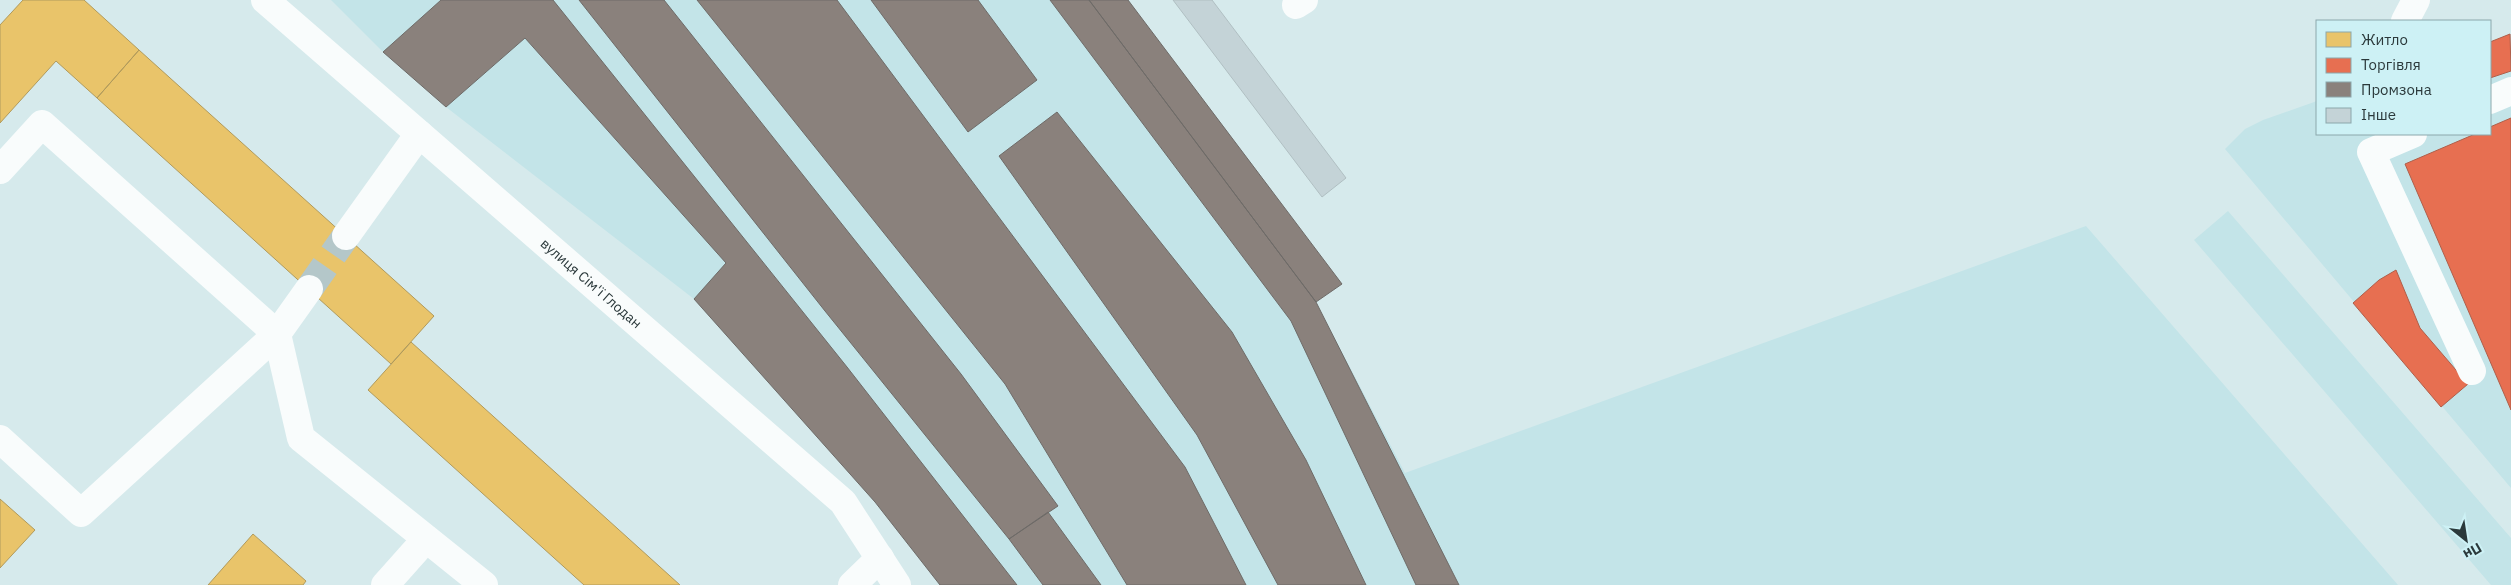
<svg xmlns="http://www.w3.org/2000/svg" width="2511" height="585" font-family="'IBM Plex Sans',sans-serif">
	<rect width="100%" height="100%" fill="#d6eaec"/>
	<path fill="#c3e4e8" d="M331 0H1089L1316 302 1405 473 2086 226 2398 585H940L875 502 694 299 446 107 383 52Z
		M2511 34V488L2225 149 2245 129 2263 120 2317 101V134H2490V42Z
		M2228 211 2511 538V585H2491L2194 240Z"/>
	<path fill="#e9c46a" stroke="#b09a5c" d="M23 0H84L139 50 97 98 56 61 0 123V25Z
		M139 50 434 316 391 364 97 98Z
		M411 342 680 585H584L368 390Z
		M0 499 35 530 0 568Z
		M253 534 306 581 303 585H208Z"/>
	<path fill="#e76f51" stroke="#af5f4a" d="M2510 34 2511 71 2490 78V42Z
		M2511 118V410L2405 164 2475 134H2490V127Z
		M2396 270 2420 328 2468 384 2441 407 2353 303 2379 280Z"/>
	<path fill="#8a817c" stroke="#6e6b68" d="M441 0H553L847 367 1017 585H940L875 502 694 299 726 263 525 38 446 107 383 52Z
		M579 0H664L961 374 1058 506 1009 539 825 311Z
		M697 0H837L1185 467 1246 585H1127L1005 384Z
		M871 0H978L1037 80 968 132Z
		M1050 0H1089L1316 302 1459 585H1416L1291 321Z
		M1089 0H1128L1342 284 1316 302Z
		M1057 112 1232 332 1306 460 1366 585H1278L1197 435 999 156Z
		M1048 512 1101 585H1043L1009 539Z"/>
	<path fill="#c4d3d7" stroke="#b0bfc2" d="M1173 0H1212L1346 178 1322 197Z"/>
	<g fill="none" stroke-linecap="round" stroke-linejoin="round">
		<path stroke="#b4c7c9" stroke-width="28" stroke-dasharray="28 14" stroke-linecap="butt" d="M309 289 346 236"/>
		<g stroke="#f9fcfc" stroke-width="28">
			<path id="s1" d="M265 0 843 502 897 585"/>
			<path d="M1296 5 1304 0"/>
			<path d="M2405 21 2416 0"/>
			<path d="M2490 100 2511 91"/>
			<path d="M2413 134 2371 152 2472 371"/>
			<path d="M0 170 42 124 277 334 301 438 484 585"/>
			<path d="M346 236 419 134"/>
			<path d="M0 439 81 513 277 334 309 289"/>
			<path d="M385 585 426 539"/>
			<path d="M852 585 880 558"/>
		</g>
	</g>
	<g text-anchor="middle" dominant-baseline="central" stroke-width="5" stroke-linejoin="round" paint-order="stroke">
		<g font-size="14" fill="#2b393b" stroke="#cdf1f5">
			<text stroke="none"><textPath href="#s1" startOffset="432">вулиця Сім'ї Глодан</textPath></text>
		</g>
	</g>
	<rect x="2316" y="20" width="175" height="115" fill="#cdf1f5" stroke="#8ca7ab"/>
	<rect x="2326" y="32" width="25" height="15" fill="#e9c46a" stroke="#8ca7ab"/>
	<text x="2361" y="45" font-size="15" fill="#2b393b">Житло</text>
	<rect x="2326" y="58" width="25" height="15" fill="#e76f51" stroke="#8ca7ab"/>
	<text x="2361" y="70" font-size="15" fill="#2b393b">Торгівля</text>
	<rect x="2326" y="82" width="25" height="15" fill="#8a817c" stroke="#8ca7ab"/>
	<text x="2361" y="95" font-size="15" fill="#2b393b">Промзона</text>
	<rect x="2326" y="108" width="25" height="15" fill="#c4d3d7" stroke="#8ca7ab"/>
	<text x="2361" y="120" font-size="15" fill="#2b393b">Інше</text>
	<g transform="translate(2466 540) rotate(150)" stroke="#cdf1f5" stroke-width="4" paint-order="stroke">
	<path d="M0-4L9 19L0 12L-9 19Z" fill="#2b393b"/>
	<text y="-8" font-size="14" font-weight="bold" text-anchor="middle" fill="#2b393b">Пн</text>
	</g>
</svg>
